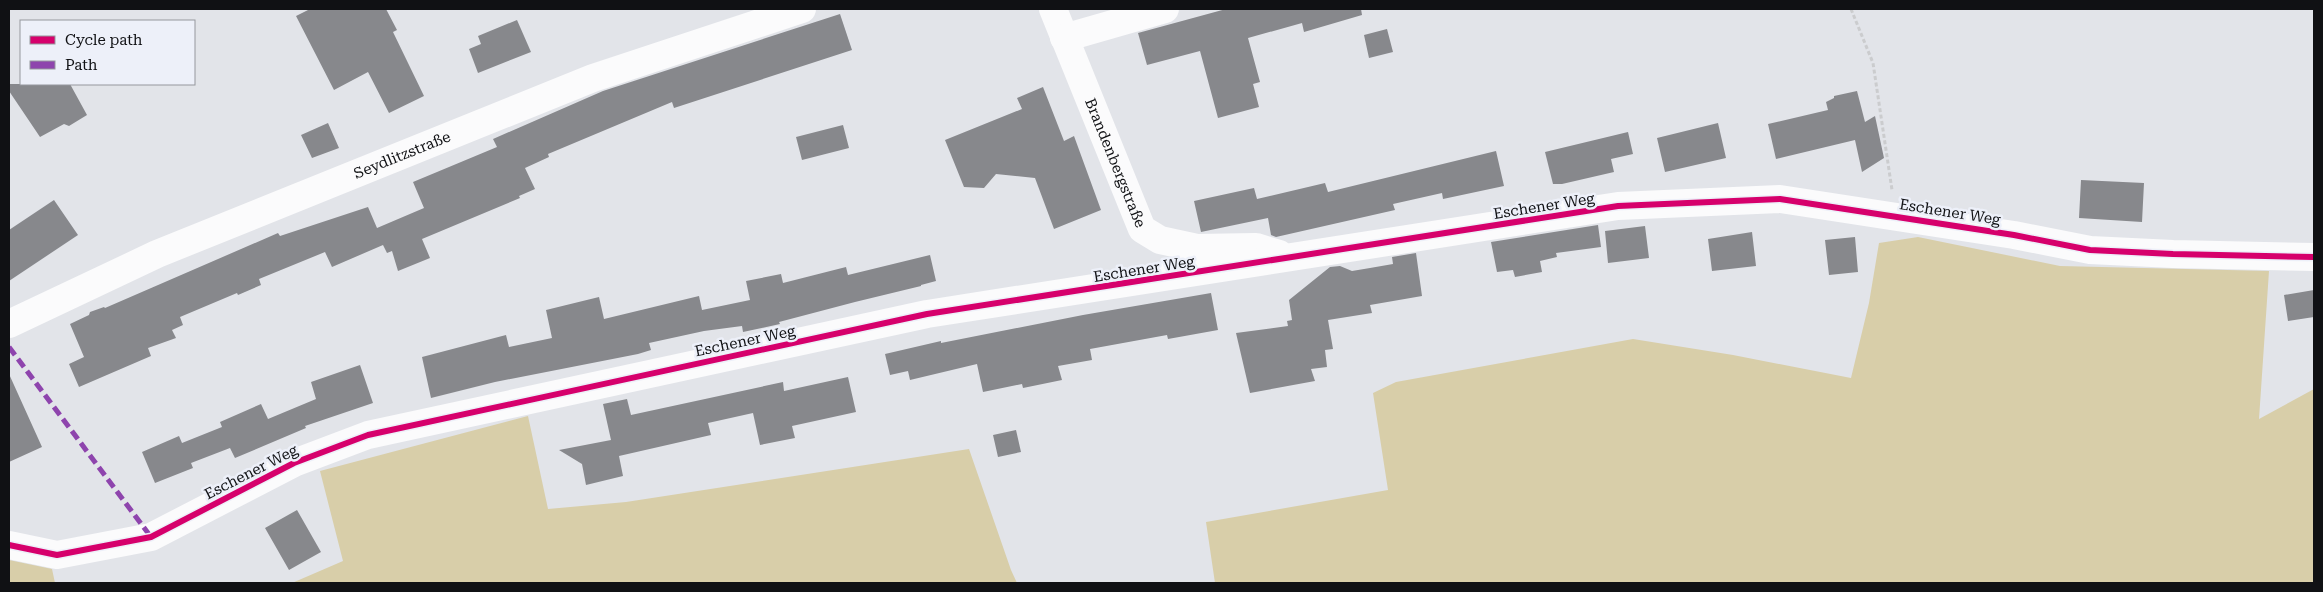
<svg xmlns="http://www.w3.org/2000/svg" width="2323" height="592" font-family="'Roboto Serif',serif">
	<rect width="100%" height="100%" fill="#e2e4e9"/>
	<path fill="#d8cea9" d="M1918 237 2060 266 2269 271 2259 419 2314 389V583H1215L1206 522 1388 490 1373 393 1396 382 1633 339 1733 355 1851 378 1869 303 1879 243Z
		M528 416 548 509 626 502 969 449 1011 570 1017 583H292L343 561 320 471Z
		M9 560 52 569 55 583H9Z"/>
	<path fill="#87888c" d="M310 9H386L397 30 393 32 424 96 389 113 368 72 334 90 296 16Z
		M1226 9H1361L1362 15 1304 32 1302 23 1248 38 1260 82 1253 84 1259 107 1218 118 1200 51 1147 65 1138 33Z
		M840 14 852 50 674 108 672 102 548 154 549 157 525 168 535 189 519 196 520 198 422 239 430 258 398 271 392 251 387 253 383 245 332 267 325 252 259 279 261 285 238 295 237 293 180 317 183 325 172 330 176 338 148 348 151 356 79 387 69 364 84 357 70 324 89 315 90 312 104 307 105 308 278 233 280 236 368 207 377 228 424 208 413 182 497 147 493 139 603 91Z
		M517 20 531 52 478 73 469 49 481 44 478 36Z
		M1387 29 1393 52 1369 58 1364 35Z
		M9 84H70L87 115 69 126 64 124 40 137 9 91Z
		M1043 87 1064 141 1074 136 1101 210 1054 229 1035 178 996 174 984 188 964 187 945 140 1022 109 1017 98Z
		M1857 91 1865 122 1875 116 1884 158 1862 172 1855 140 1776 159 1768 124 1828 110 1826 102 1834 98V96Z
		M328 123 339 148 312 158 301 135Z
		M1718 123 1726 158 1665 172 1657 138Z
		M843 125 849 148 802 160 796 137Z
		M1628 132 1633 154 1611 159 1614 172 1562 184H1553L1545 152Z
		M1496 151 1504 186 1443 199 1442 193 1393 204 1395 210 1276 237 1271 235 1268 218 1201 232 1194 201 1254 188 1257 199 1325 183 1328 192Z
		M2081 180 2144 183 2142 222 2079 218Z
		M54 200 78 235 9 281V230Z
		M1598 225 1601 247 1556 253 1557 257 1540 261 1542 272 1515 277 1513 270 1497 272 1491 242Z
		M1645 226 1649 258 1608 263 1605 231Z
		M1752 232 1756 266 1712 271 1708 239Z
		M1855 237 1858 272 1829 275 1825 240Z
		M1416 253 1422 296 1370 305 1372 313 1328 320 1333 349 1325 350 1327 367 1311 369 1315 381 1250 393 1236 333 1288 326 1287 321 1292 320 1289 300 1330 267 1340 266 1352 271 1370 268 1393 264 1392 257Z
		M930 255 936 281 921 285V286L855 302 779 322 780 324 743 332 742 326 704 331 649 343 651 350 638 354 495 382 431 398 422 357 506 335 509 347 552 338 546 310 599 297 604 319 699 296 702 310 750 300 746 281 781 274 783 283 846 267 848 275Z
		M2314 290V317L2288 321 2284 295Z
		M1211 293 1218 330 1168 339 1167 335 1090 349 1092 360 1058 366 1062 380 1023 388 1022 384 983 392 977 364 910 380 908 371 890 375 885 354 941 341V343L1083 315Z
		M360 365 373 403 305 426 306 428 235 458 230 448 191 463 193 468 155 483 142 452 179 436 182 443 222 427 220 422 261 404 268 419 316 399 311 382Z
		M9 374 42 447 9 462Z
		M848 377 856 412 792 426 795 438 760 445 753 413 708 423 711 435 619 456 623 476 586 485 582 464 559 450 611 440 603 404 627 399 631 415 783 382 784 391Z
		M1016 430 1021 452 998 457 993 435Z
		M297 510 321 552 289 570 265 528Z"/>
	<g fill="none" stroke-linecap="round" stroke-linejoin="round">
		<path stroke="#cbccce" stroke-width="3" stroke-dasharray="4 2.5" stroke-linecap="butt" d="M1851 9 1873 63 1892 190"/>
		<g stroke="#fbfbfc" stroke-width="28">
			<path id="s1" d="M1053 9 1142 229 1160 240 1197 248 1256 247 1279 254"/>
			<path d="M1064 38 1165 9"/>
			<path id="s2" d="M9 324 157 254 593 78 802 9"/>
			<path d="M9 545 57 555 151 537 294 463 368 435 927 314 1618 206 1780 199 2014 235 2090 250 2173 254 2314 257"/>
		</g>
		<path stroke="#8e44ad" stroke-width="5" stroke-dasharray="10 5" stroke-linecap="butt" d="M9 347 151 537"/>
		<defs>
			<path id="cycleway" d="M9 545 57 555 151 537 294 463 368 435 927 314 1618 206 1780 199 2014 235 2090 250 2173 254 2314 257"/>
		</defs>
		<use href="#cycleway" stroke="#edf0f9" stroke-width="9"/>
		<use href="#cycleway" stroke="#d6006c" stroke-width="6"/>
	</g>
	<g text-anchor="middle" dominant-baseline="central" stroke-width="5" stroke-linejoin="round" paint-order="stroke">
		<g font-size="15" fill="#101114" stroke="#edf0f9">
			<text stroke="none"><textPath href="#s2" startOffset="428">Seydlitzstraße</textPath></text>
			<text stroke="none"><textPath href="#s1" startOffset="166">Brandenbergstraße</textPath></text>
			<text transform="translate(1544 206) rotate(-9)">Eschener Weg</text>
			<text transform="translate(1950 212) rotate(9)">Eschener Weg</text>
			<text transform="translate(1144 269) rotate(-9)">Eschener Weg</text>
			<text transform="translate(745 341) rotate(-12)">Eschener Weg</text>
			<text transform="translate(251 472) rotate(-27)">Eschener Weg</text>
		</g>
	</g>
	<rect width="2323" height="592" fill="none" stroke="#101114" stroke-width="20"/>
	<rect x="20" y="20" width="175" height="65" fill="#edf0f9" stroke="#95979d"/>
	<rect x="30" y="36" width="25" height="8" fill="#d6006c" stroke="#95979d"/>
	<text x="65" y="45" font-size="15" fill="#101114">Cycle path</text>
	<rect x="30" y="61" width="25" height="8" fill="#8e44ad" stroke="#95979d"/>
	<text x="65" y="70" font-size="15" fill="#101114">Path</text>
</svg>
